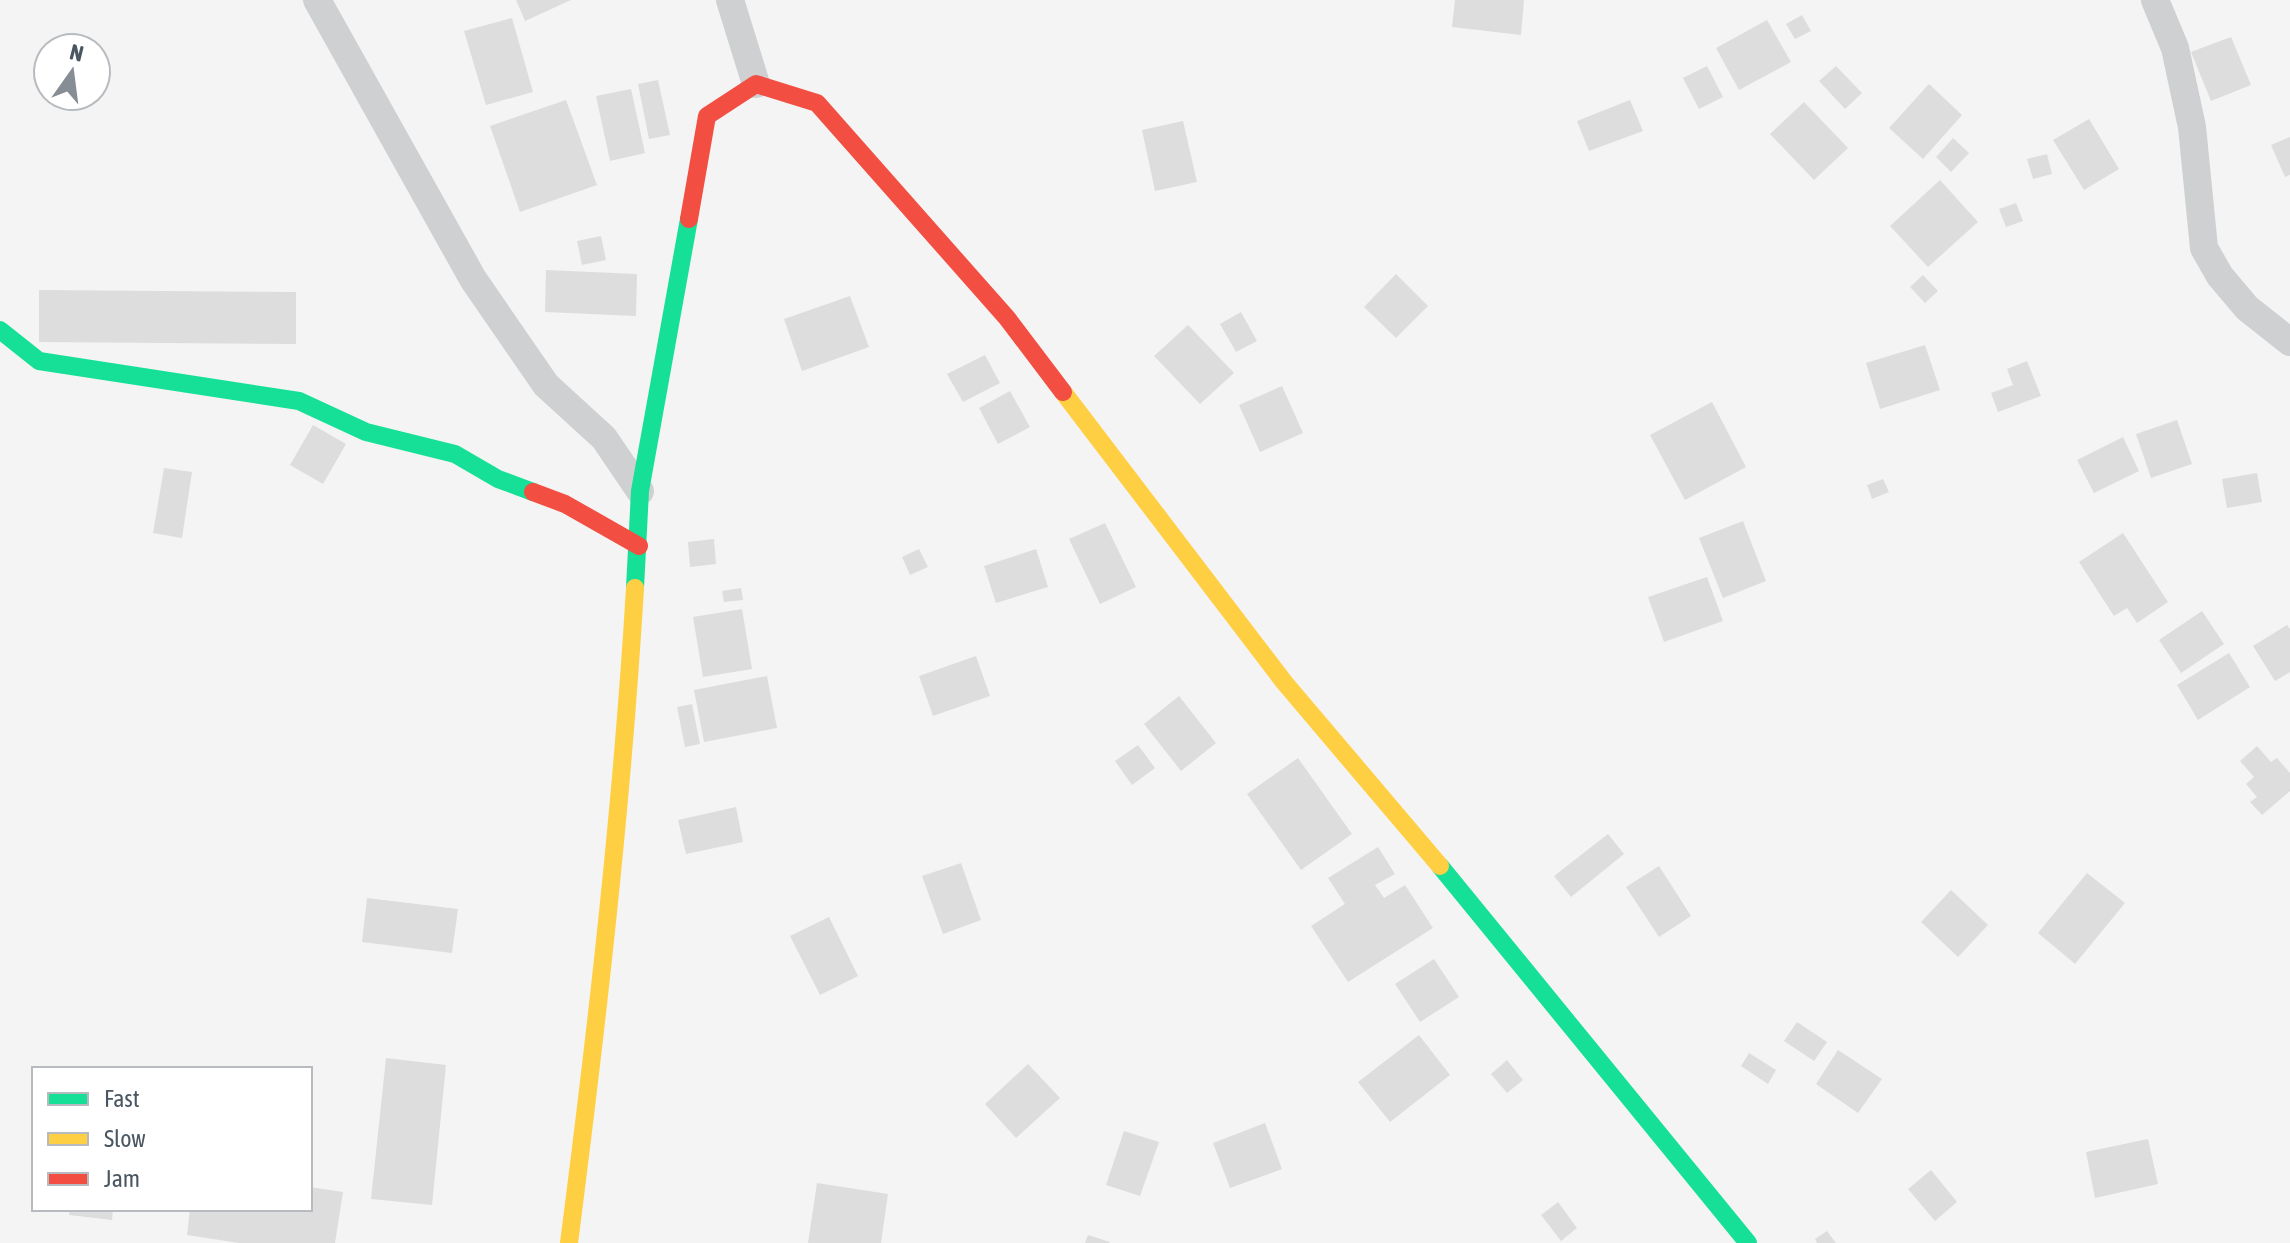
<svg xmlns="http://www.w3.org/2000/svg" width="2290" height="1243" font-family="'Asap Condensed',sans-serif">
	<rect width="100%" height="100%" fill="#f4f4f4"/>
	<path fill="#ddddde" d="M516 0H571L525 21Z
		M1455 0H1524L1521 35 1452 27Z
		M1802 15 1811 31 1795 39 1786 24Z
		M512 18 533 92 486 105 464 31Z
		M1767 20 1791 62 1739 90 1716 48Z
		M2231 37 2251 85 2211 101 2191 52Z
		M1707 66 1723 97 1699 109 1683 78Z
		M1836 66 1862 93 1845 109 1819 81Z
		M658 80 670 135 649 139 638 84Z
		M1929 84 1962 115 1923 159 1889 128Z
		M631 89 645 153 610 161 596 96Z
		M566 100 597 185 520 212 490 126Z
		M1630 100 1643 131 1589 151 1577 121Z
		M1804 102 1848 148 1814 180 1770 134Z
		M2089 119 2119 169 2084 190 2053 140Z
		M1183 121 1197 182 1155 191 1142 130Z
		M2290 137V175L2285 177 2271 145Z
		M1953 138 1969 153 1951 172 1936 157Z
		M2047 154 2052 174 2033 179 2027 159Z
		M1940 180 1978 222 1928 267 1890 226Z
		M2016 203 2023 221 2006 227 1999 209Z
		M601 236 606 260 582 265 577 241Z
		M546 270 637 274 636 316 545 312Z
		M1396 274 1428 306 1396 338 1364 307Z
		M1923 275 1938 291 1925 303 1910 287Z
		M39 290 296 292V344L39 342Z
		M850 296 869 347 802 371 784 319Z
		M1241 312 1257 341 1236 352 1220 324Z
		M1188 325 1234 373 1200 404 1154 356Z
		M1925 345 1940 390 1880 409 1866 363Z
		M985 355 1000 383 963 402 947 374Z
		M2027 361 2041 396 1998 412 1991 393 2013 385 2007 369Z
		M1282 386 1303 433 1260 452 1239 405Z
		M1010 391 1030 427 998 444 979 408Z
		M1712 402 1746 467 1685 500 1650 435Z
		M2177 420 2192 464 2151 478 2136 434Z
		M313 425 346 444 323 484 290 465Z
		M2123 437 2139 471 2094 493 2077 460Z
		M164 468 192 472 182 538 153 533Z
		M2257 473 2262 502 2227 508 2222 479Z
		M1883 479 1889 492 1872 499 1867 485Z
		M1743 521 1766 581 1723 598 1699 538Z
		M1105 523 1136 587 1100 604 1069 539Z
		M2123 533 2168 602 2137 623 2127 608 2114 616 2079 562Z
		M714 539 716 564 690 567 688 542Z
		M919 549 928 567 910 575 902 557Z
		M1036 549 1048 587 996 603 984 566Z
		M1707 577 1723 621 1664 642 1648 597Z
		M741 588 743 600 724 602 722 591Z
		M742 609 752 669 703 677 693 617Z
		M2202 611 2224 644 2181 673 2159 640Z
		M2287 625 2290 629V672L2275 681 2253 646Z
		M2229 653 2250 687 2198 720 2177 685Z
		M976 656 990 696 933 716 919 676Z
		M767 676 777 728 704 742 694 690Z
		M1179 696 1216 743 1181 771 1144 724Z
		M692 704 700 744 685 747 677 707Z
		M1138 745 1155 768 1132 785 1115 761Z
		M2257 746 2271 762 2277 758 2290 773V791L2262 815 2250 802 2257 797 2246 784 2254 777 2240 761Z
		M1298 758 1352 834 1301 870 1247 794Z
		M736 807 743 842 686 854 678 820Z
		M1608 834 1624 854 1571 897 1554 876Z
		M1378 847 1395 874 1375 885 1384 898 1405 885 1433 928 1348 982 1311 926 1345 904 1328 878Z
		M961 863 981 920 943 934 922 876Z
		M1659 866 1691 916 1659 937 1626 887Z
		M2087 873 2125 903 2075 964 2038 933Z
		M1951 890 1988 925 1958 957 1921 922Z
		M367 898 458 909 452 953 362 942Z
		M829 917 858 976 820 995 790 936Z
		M1434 959 1459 997 1420 1022 1395 984Z
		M1797 1022 1827 1042 1814 1061 1784 1041Z
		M1419 1035 1450 1075 1390 1122 1358 1082Z
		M1838 1050 1882 1079 1858 1113 1816 1084Z
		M1749 1053 1776 1070 1768 1084 1741 1066Z
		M386 1058 446 1065 432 1205 371 1199Z
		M1507 1060 1523 1080 1507 1093 1491 1074Z
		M1028 1064 1060 1098 1016 1138 985 1104Z
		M1265 1123 1282 1169 1230 1188 1213 1143Z
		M1124 1131 1159 1142 1140 1196 1106 1185Z
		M2148 1139 2158 1184 2095 1198 2086 1152Z
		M1931 1170 1957 1202 1935 1221 1908 1189Z
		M817 1183 888 1194 881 1243H808Z
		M310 1187 343 1192 335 1243H239L187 1235 190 1209H310Z
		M1558 1202 1577 1228 1561 1241 1541 1215Z
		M70 1209H113L112 1220 69 1215Z
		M1827 1231 1836 1243H1817L1815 1239Z
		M1088 1235 1110 1242 1109 1243H1085Z"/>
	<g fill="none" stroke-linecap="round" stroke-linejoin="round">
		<path stroke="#ced0d2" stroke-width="28" d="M317 0 473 279 546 385 604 438 640 491
			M730 0 756 84
			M2155 0 2175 48 2192 127 2204 248 2220 276 2247 308 2290 342"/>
		<path stroke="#16e098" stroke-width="18" d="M0 330 39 361 299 401 366 432 455 454 498 479 533 492
			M635 588 640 491 689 219
			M1440 866 1748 1243"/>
		<path stroke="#ffcf43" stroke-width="18" d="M1063 392 1284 682 1440 866
			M569 1243C597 1025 622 807 635 588"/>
		<path stroke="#f24e42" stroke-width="18" d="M689 219 707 116 756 84 817 103 1007 318 1063 392
			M533 492 565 504 639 546"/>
	</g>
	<rect x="32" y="1067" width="280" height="144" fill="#ffffff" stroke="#b7bbc0" stroke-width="2"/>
	<rect x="48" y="1093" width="40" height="12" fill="#16e098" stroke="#b7bbc0" stroke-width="2"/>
	<text x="104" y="1107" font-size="24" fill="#4a5661">Fast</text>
	<rect x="48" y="1133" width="40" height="12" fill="#ffcf43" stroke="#b7bbc0" stroke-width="2"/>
	<text x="104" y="1147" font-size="24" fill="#4a5661">Slow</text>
	<rect x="48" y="1173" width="40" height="12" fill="#f24e42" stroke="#b7bbc0" stroke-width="2"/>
	<text x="104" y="1187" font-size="24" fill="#4a5661">Jam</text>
	<g transform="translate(72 72) rotate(14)"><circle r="38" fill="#ffffff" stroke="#b7bbc0" stroke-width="2"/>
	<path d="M0-6L14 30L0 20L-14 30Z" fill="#868d94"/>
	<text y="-12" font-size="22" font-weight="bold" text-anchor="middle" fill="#4a5661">N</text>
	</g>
</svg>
